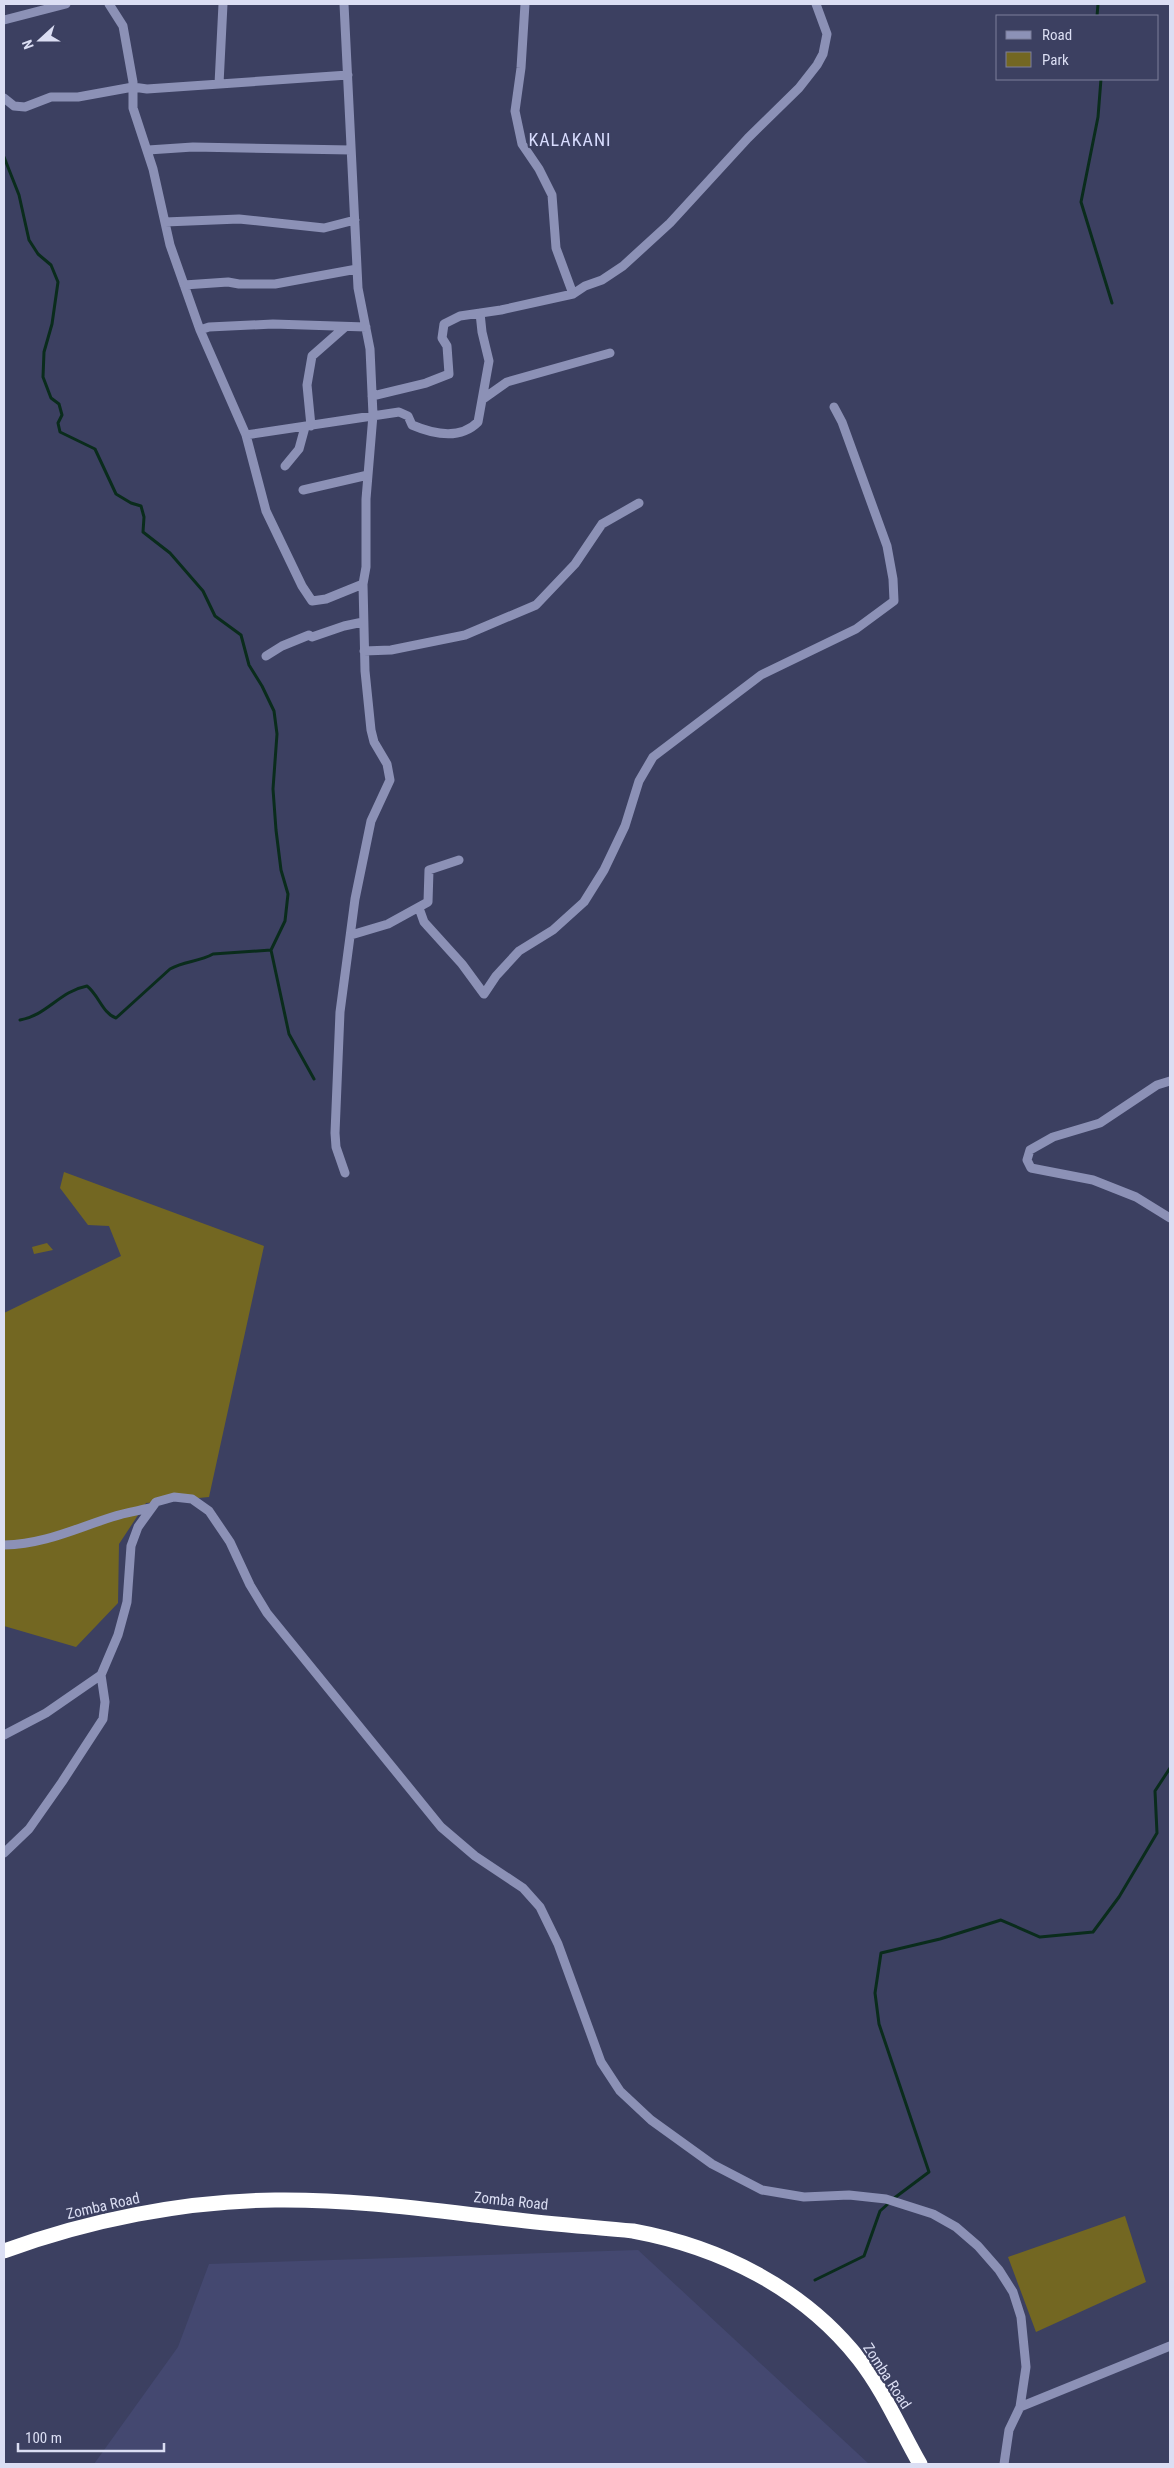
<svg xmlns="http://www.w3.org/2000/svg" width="1174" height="2468" font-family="'Roboto Condensed',sans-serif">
	<rect width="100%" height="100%" fill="#3c4061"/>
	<path fill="#444870" d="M638 2250 869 2464H94L178 2347 209 2264Z"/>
	<path fill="#736722" d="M64 1172 264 1246 209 1497 146 1503 119 1544 118 1603 76 1647 4 1626V1313L121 1256 109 1226 88 1225 60 1188Z
		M47 1243 53 1250 34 1254 32 1247Z
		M1125 2216 1146 2282 1036 2332 1008 2257Z"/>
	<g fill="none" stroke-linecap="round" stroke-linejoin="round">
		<path stroke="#0a2c1c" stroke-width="3" d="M1097 16 1098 4
			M1101 79 1098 117 1081 202 1112 303
			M4 157 19 195 29 240 38 254 51 265 58 282 52 324 44 352 43 377 51 398 59 404 62 415 58 423 60 432 95 449 116 494 131 503 141 506 144 517 143 532 170 553 203 591 215 616 241 635 249 665 262 686 274 711 277 734 273 789 276 830 281 870 288 894 285 921 271 950 289 1034 314 1079
			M20 1020C46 1016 60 991 87 986 98 994 103 1014 116 1018L170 969C184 961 199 962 213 954L271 950
			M893 2199 929 2172 879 2024 875 1993 881 1953 940 1939 1001 1920 1040 1937 1093 1932 1119 1897 1157 1833 1155 1791 1170 1768
			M815 2280 864 2256 880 2211 889 2203"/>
		<path stroke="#8c91b6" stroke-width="9" d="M109 4 123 26 133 82V108L153 169 170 245 200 330 246 435 266 511 302 586 312 601 326 599 363 584
			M344 4 358 288 370 349 373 415 366 499V567L363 584 365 671 371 730 374 742 387 764 390 780 371 821 355 899 340 1012 335 1133 336 1147 345 1173
			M525 4 521 68 515 111 522 144 539 169 552 195 556 248 573 294
			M4 20 66 4
			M219 84 223 4
			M4 98 14 106 25 107 51 97H78L133 87 147 89 348 75
			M148 150 193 147 351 150
			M165 222 239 219 324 228 355 220
			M184 285 228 282 239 284H275L357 269
			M200 330 209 327 273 324 366 327
			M372 396 426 383 449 374 447 346 442 338 444 324 460 316 501 310 573 294 585 286 602 280 623 266 670 223 748 138 799 88 817 65 823 54 827 34 816 4
			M483 399 507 382 610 353
			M311 426 307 385 312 356 345 327
			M246 435 399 412 408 416 412 425C433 434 460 440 478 422L489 361 482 332 480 313
			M285 466 299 449 305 427
			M303 490 368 475
			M364 651 391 650 465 635 536 605 575 564 602 524 639 503
			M266 656 282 646 309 635 312 637 344 626 363 622
			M419 908 424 922 462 964 484 994 496 976 519 951 553 930 584 902 604 870 625 826 639 781 653 757 761 675 856 629 894 601 893 579 887 546 842 422 834 407
			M351 935 388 924 428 902 429 870 459 860
			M1170 1081 1157 1085 1100 1123 1053 1137 1030 1150 1027 1160 1031 1168 1093 1180 1136 1197 1170 1218
			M4 1545C45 1544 74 1529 112 1517 124 1513 137 1511 150 1508
			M4 1735 46 1713 101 1675
			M4 1853 29 1829 62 1782 103 1719 105 1702 101 1675 118 1635 127 1602 131 1546 138 1527 156 1502 174 1497 192 1499 209 1511 230 1542 250 1585 267 1613 441 1827 475 1856 523 1888 540 1907 558 1944 601 2062 620 2091 651 2120 712 2164 762 2190 804 2197 849 2195 886 2199 933 2214 956 2227 978 2246 999 2270 1013 2292 1021 2317 1026 2367 1020 2407 1009 2430 1004 2464
			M1020 2407 1170 2346"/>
		<path stroke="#fff" stroke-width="15" d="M4 2251C89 2220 184 2201 275 2200 353 2199 430 2210 509 2219 550 2224 592 2227 633 2231 720 2247 803 2288 859 2359 884 2391 900 2429 920 2464"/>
	</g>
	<g text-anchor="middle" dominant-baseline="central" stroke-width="4.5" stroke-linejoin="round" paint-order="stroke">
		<g font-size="15" fill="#dbdef3" stroke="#3c4061">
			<text transform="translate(511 2201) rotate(6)">Zomba Road</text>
			<text transform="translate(103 2206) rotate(-13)">Zomba Road</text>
			<text transform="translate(887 2376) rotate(57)">Zomba Road</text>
		</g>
		<g font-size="18" letter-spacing="1" fill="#d7dbfd" stroke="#3c4061">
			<text x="570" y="139">KALAKANI</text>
		</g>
	</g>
	<rect width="1174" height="2468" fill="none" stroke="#dbdef3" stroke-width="10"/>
	<rect x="996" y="15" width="162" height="65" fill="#3c4061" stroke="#7c7f9b"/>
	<rect x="1006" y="31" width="25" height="8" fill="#8c91b6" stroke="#7c7f9b"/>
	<text x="1042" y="40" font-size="15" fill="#dbdef3">Road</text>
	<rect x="1006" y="52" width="25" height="15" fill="#736722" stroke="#7c7f9b"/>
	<text x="1042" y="65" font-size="15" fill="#dbdef3">Park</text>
	<g transform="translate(40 40) rotate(249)" stroke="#3c4061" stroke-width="4" paint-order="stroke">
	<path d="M0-4L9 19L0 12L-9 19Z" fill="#dbdef3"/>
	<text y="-8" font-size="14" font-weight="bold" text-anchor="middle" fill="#dbdef3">N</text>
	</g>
	<path d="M18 2443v8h146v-8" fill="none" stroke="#dbdef3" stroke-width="2.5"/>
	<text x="25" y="2443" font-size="15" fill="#dbdef3" stroke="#3c4061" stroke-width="4" paint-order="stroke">100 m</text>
</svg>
